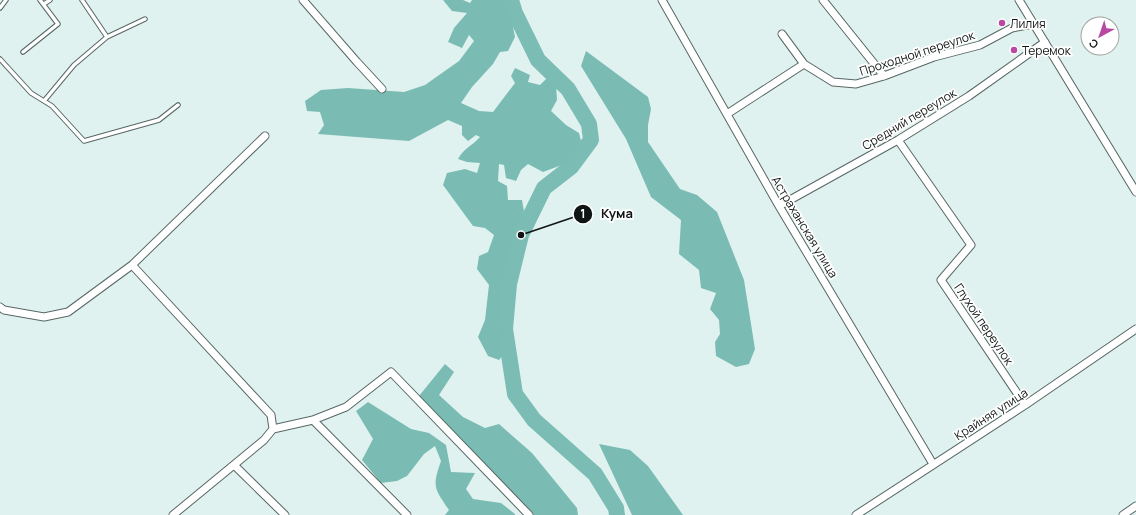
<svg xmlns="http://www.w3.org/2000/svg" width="1136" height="515" font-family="Manrope,sans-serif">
	<rect width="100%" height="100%" fill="#e0f2ef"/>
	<path fill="#7abcb3" d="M443 0H463L470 3 472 0H503L511 17 515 37 508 51 500 52 493 64 472 87 461 103 479 111 493 112 515 83 511 76 515 68 530 75 528 82 540 85 547 78 556 84 557 100 551 111 566 125 579 133 581 141 567 163 543 172 528 164 521 170 516 181 506 178 504 165 499 164 498 181 507 186 508 200H522L524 211 503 282 499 323 504 354 499 360 488 356 478 337 485 320 489 285 477 269 479 256 488 252 494 235 485 228 473 226 443 185 447 173 465 169 477 173 480 163 467 162 458 159C464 148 472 146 480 137L476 135 468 141 462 135V126L448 120 409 141 318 134 324 125 320 112 307 111 305 101 321 90 348 88 404 92 425 85 459 61 474 41 469 35 462 48 448 42 454 28 467 13 452 11Z
		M586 51 648 97 651 109 648 125V142L680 189 697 195 717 212 744 280 755 349 749 364 736 367 716 356 715 342 720 334 719 320 710 309 716 293 701 288 699 270 679 254 681 220 651 197 626 139 581 66Z
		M445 364 454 372 439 395 463 417 485 428 499 424 532 453 577 508 578 515H533L419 396Z
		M368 402 411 429 429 433 446 445 451 472 475 473 466 489 473 499 501 503 515 514V515H445L449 510C434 488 432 487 441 461L435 446 424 454 407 476 397 481 381 483 362 460 373 439 356 411Z
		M599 444 630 450 648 466 683 515H632Z"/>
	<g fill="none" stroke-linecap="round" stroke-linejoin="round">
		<path stroke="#7bbdb5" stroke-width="2.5" d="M395 114 478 59 491 0"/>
		<path stroke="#7bbdb5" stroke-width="16" d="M511 0 515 13 538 60 568 89 589 124 591 140 571 167 544 188 521 235 509 284 505 329 515 394 534 420 595 474 616 508 617 515"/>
		<defs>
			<path id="lane" d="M82 0 107 37 145 19
				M44 4 50 0
				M0 8 6 0
				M23 52 58 24 40 0
				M0 59 31 93 52 106 84 141 159 120 178 105
				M44 101 74 65 107 37"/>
			<path id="street" d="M303 0 357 62 382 89
				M662 0 779 206 933 464
				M823 0 884 76
				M1019 0 1136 192
				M782 34 804 64
				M727 114 804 64 833 82 856 84 884 76 934 57 980 45 1012 28 1033 24
				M898 140 971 245 941 280 1025 405
				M779 206 898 140 969 96 1045 42
				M132 265 271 415 273 429 264 440 173 515
				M0 307 4 310 44 317 68 312 132 265 265 136
				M313 420 346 407 391 372 529 515
				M273 429 313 420 407 515
				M234 465 285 515
				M856 515 1025 405 1136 329
				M1123 515 1136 506"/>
		</defs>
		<use href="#lane" stroke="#576764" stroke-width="5.5"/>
		<use href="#street" stroke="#576764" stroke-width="9"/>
		<use href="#lane" stroke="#fff" stroke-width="3.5"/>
		<use href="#street" stroke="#fff" stroke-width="7"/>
	</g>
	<g fill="#b848a4" stroke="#fff" stroke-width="1.5">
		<circle cx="1002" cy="23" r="4"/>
		<circle cx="1014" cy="50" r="4"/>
	</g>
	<g text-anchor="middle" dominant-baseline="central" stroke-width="3.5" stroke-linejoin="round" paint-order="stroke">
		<g font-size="12" fill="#0f1514" stroke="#fff" text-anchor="start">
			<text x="1010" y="23">Лилия</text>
			<text x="1022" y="50">Теремок</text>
		</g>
		<g font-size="12" fill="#0f1514" stroke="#fff">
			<text transform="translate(917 53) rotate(-18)">Проходной переулок</text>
			<text transform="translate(909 119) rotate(-31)">Средний переулок</text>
			<text transform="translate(805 227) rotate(59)">Астраханская улица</text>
			<text transform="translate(984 324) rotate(56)">Глухой переулок</text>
			<text transform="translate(991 414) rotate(-33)">Крайняя улица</text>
		</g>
	</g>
	<path fill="none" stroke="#0f1514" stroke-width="1.5" d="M521 235L583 214"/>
	<g fill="#0f1514" stroke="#fff" stroke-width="1.5">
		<circle cx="521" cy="235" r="4"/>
		<circle cx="583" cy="214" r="10"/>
	</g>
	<g font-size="12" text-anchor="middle" font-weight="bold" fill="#fff">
		<text x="583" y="218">1</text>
	</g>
	<g font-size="13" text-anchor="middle" font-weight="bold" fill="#0f1514" stroke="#fff" stroke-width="3.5" stroke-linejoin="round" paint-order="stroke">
		<text x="617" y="218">Кума</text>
	</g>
	<g transform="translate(1100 36) rotate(220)"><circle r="19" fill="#ffffff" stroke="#9fa1a1"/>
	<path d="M0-3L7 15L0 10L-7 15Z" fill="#b848a4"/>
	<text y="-6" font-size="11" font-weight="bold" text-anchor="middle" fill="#0f1514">С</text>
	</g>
</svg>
